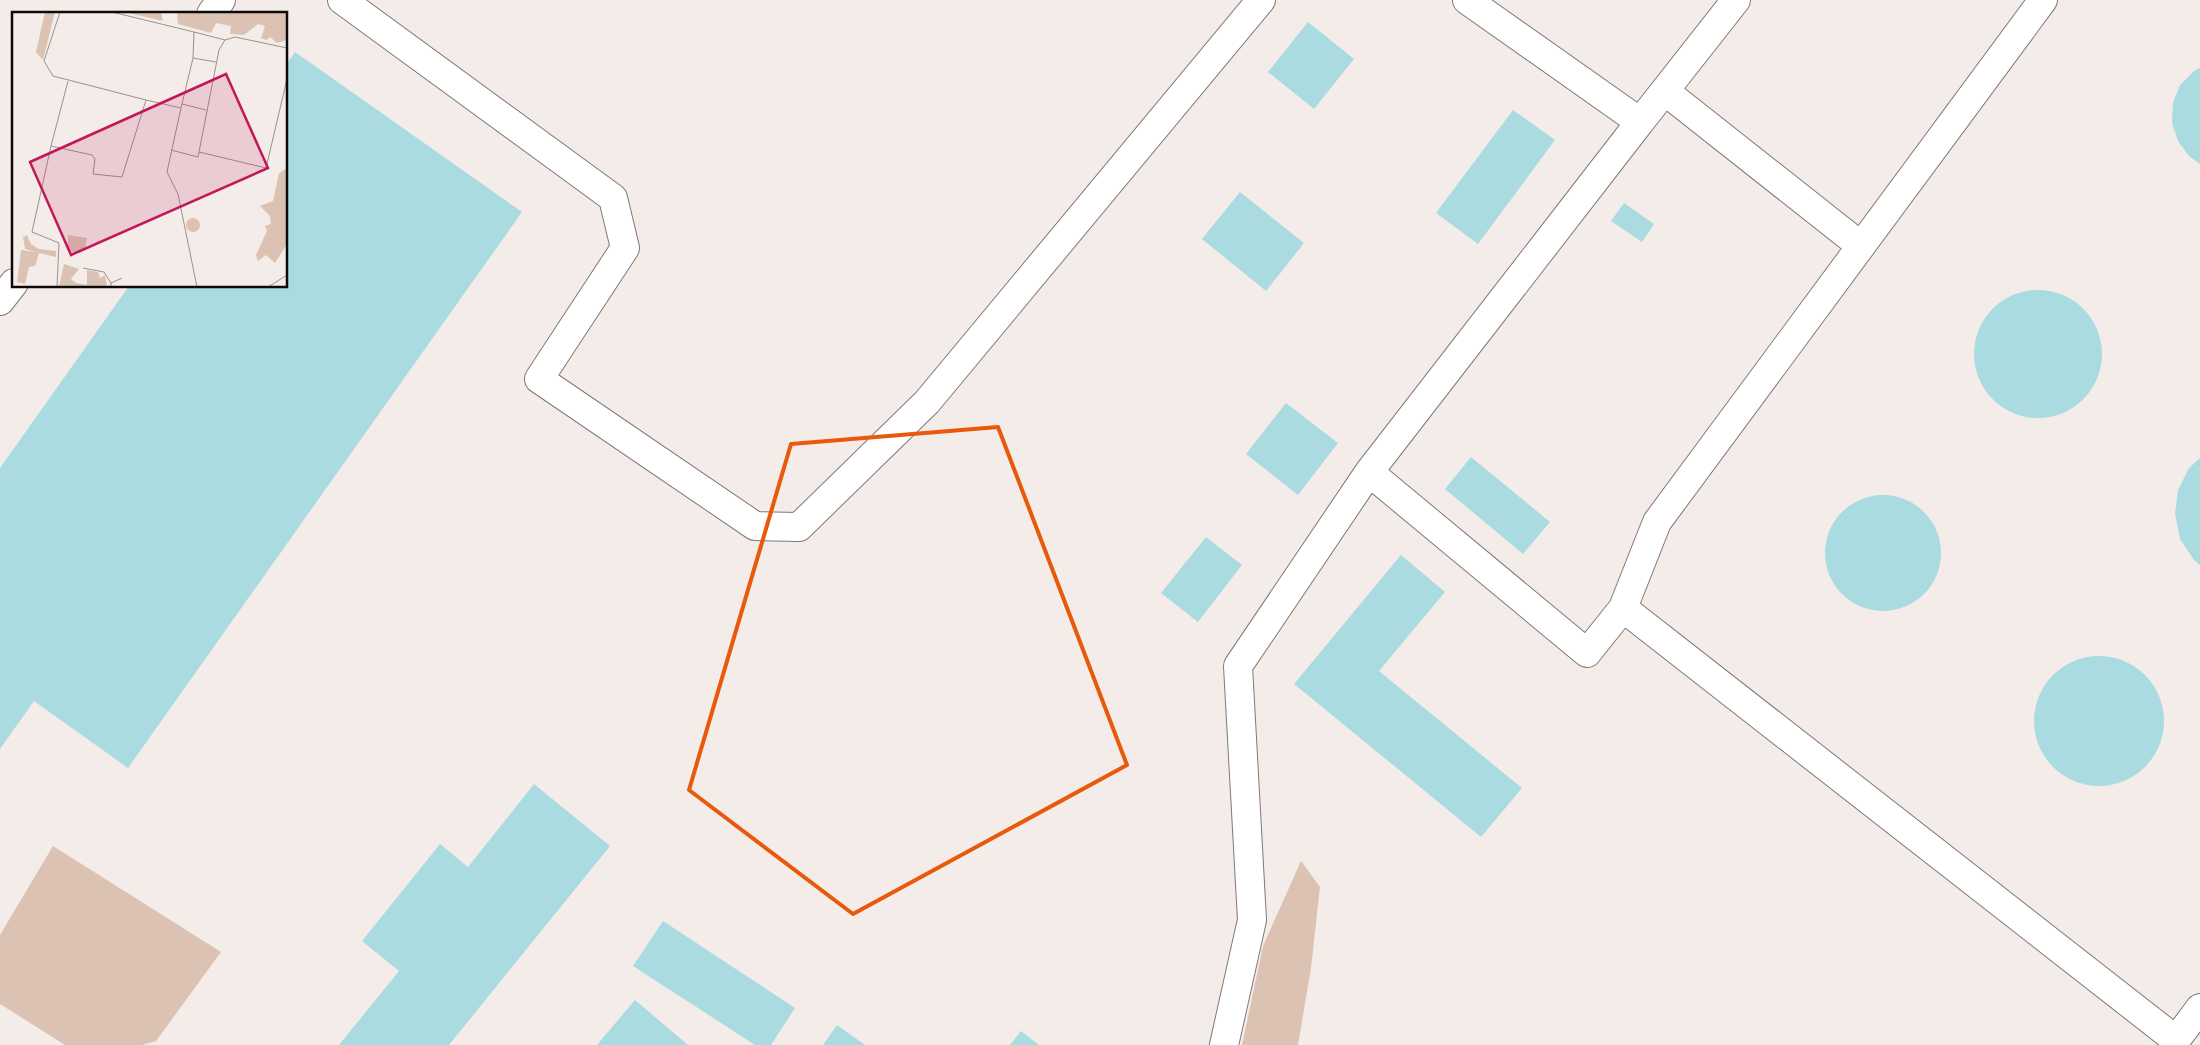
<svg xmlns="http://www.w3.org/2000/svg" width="2200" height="1045" font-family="'Nunito Sans',sans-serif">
	<rect width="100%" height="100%" fill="#f4ece8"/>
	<path fill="#dbc2b3" d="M53 846 221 952 156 1041 142 1045H65L0 1004V935Z
		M1301 861 1320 887 1311 968 1298 1045H1242L1263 946Z"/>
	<path fill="#aadbe1" d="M1308 22 1354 59 1314 109 1268 72Z
		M295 52 522 212 128 768 34 701 0 749V468L129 286H286V65Z
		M2200 68V164L2189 156 2178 141 2172 123 2173 103 2180 85 2194 71Z
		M1513 110 1555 140 1478 244 1436 213Z
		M1240 192 1304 243 1266 291 1202 239Z
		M1624 203 1654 224 1642 242 1611 221Z
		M1974 354a64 64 0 1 1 128 0a64 64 0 1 1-128 0Z
		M1286 403 1338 443 1298 495 1246 454Z
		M1471 457 1550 522 1523 554 1445 489Z
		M2200 458V565L2194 560 2180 539 2175 514 2178 490 2189 468Z
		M1825 553a58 58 0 1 1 116 0a58 58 0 1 1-116 0Z
		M1206 537 1242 565 1198 622 1161 593Z
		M1401 555 1445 592 1379 671 1522 788 1481 837 1294 684Z
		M2034 721a65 65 0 1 1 130 0a65 65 0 1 1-130 0Z
		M534 784 610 846 449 1045H339L399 971 362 941 440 844 468 867Z
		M663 921 795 1008 771 1045H755L633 966Z
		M635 1000 688 1045H597Z
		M837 1025 865 1045H823Z
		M1021 1031 1039 1045H1010Z"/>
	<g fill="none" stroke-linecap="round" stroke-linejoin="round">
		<defs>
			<path id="minor" d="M342 0 613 198 625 248 539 379 755 526 799 527 927 402 1261 0
				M211 14 221 0
				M1666 92 1861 246
				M1640 122 1736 0
				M0 301 14 283
				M1369 472 1587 653 1623 608 1657 522 2043 0
				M1623 608 2176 1040 2200 1008
				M1224 1045 1252 920 1238 666 1369 472 1640 122 1467 0"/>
		</defs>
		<use href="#minor" stroke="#807975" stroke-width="30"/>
		<use href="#minor" stroke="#fff" stroke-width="28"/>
	</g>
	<path fill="none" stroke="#e8590c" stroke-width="4" stroke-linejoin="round" d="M998 427 1127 765 853 914 689 790 791 444Z"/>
	<g transform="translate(12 12)">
		<rect width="275" height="275" fill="#f4ece8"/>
		<path d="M33 0H43L31 48 24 40ZM112 0H149L151 9ZM165 0H275V28L265 31 258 25 254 28 249 26 253 14 246 12 232 23 218 22 219 14 204 11 199 21 166 12ZM275 156V232L263 251 254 243 246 249 244 243 255 219 253 214 259 212 258 204 248 194 261 189 267 161ZM174 213a7 7 0 1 1 14 0a7 7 0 1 1-14 0ZM15 223 19 232 27 237 44 239V245L27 241 23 254 17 255 13 272 5 270 9 238 24 240 13 237 11 225ZM56 223 75 226 73 237 68 241 56 239ZM52 252 67 257 59 267 64 271 75 273V258L86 260 88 266 93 263 95 275 47 274Z" fill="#dbc2b3"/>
		<path fill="none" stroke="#98928f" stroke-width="1" d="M48 0 32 49 41 64 134 88M100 0 182 20M181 46 182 20 213 28M170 92 194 98M169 96 181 46 204 50M39 134 56 69M159 138 186 145 207 38 213 28 223 25 275 36M187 140 254 156 275 67M71 256 92 260 99 271M45 275 47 231 20 220 39 134 80 143 83 147 81 162 110 165 134 88 169 96 155 160 166 182 185 275M99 275V271L110 266M256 275 275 263"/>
		<path fill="#c2185b" fill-opacity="0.15" stroke="#c2185b" stroke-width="2.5" d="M214 62 256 156 59 243 18 150Z"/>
		<rect width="275" height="275" fill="none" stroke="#0d0b09" stroke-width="2.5"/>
	</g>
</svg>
